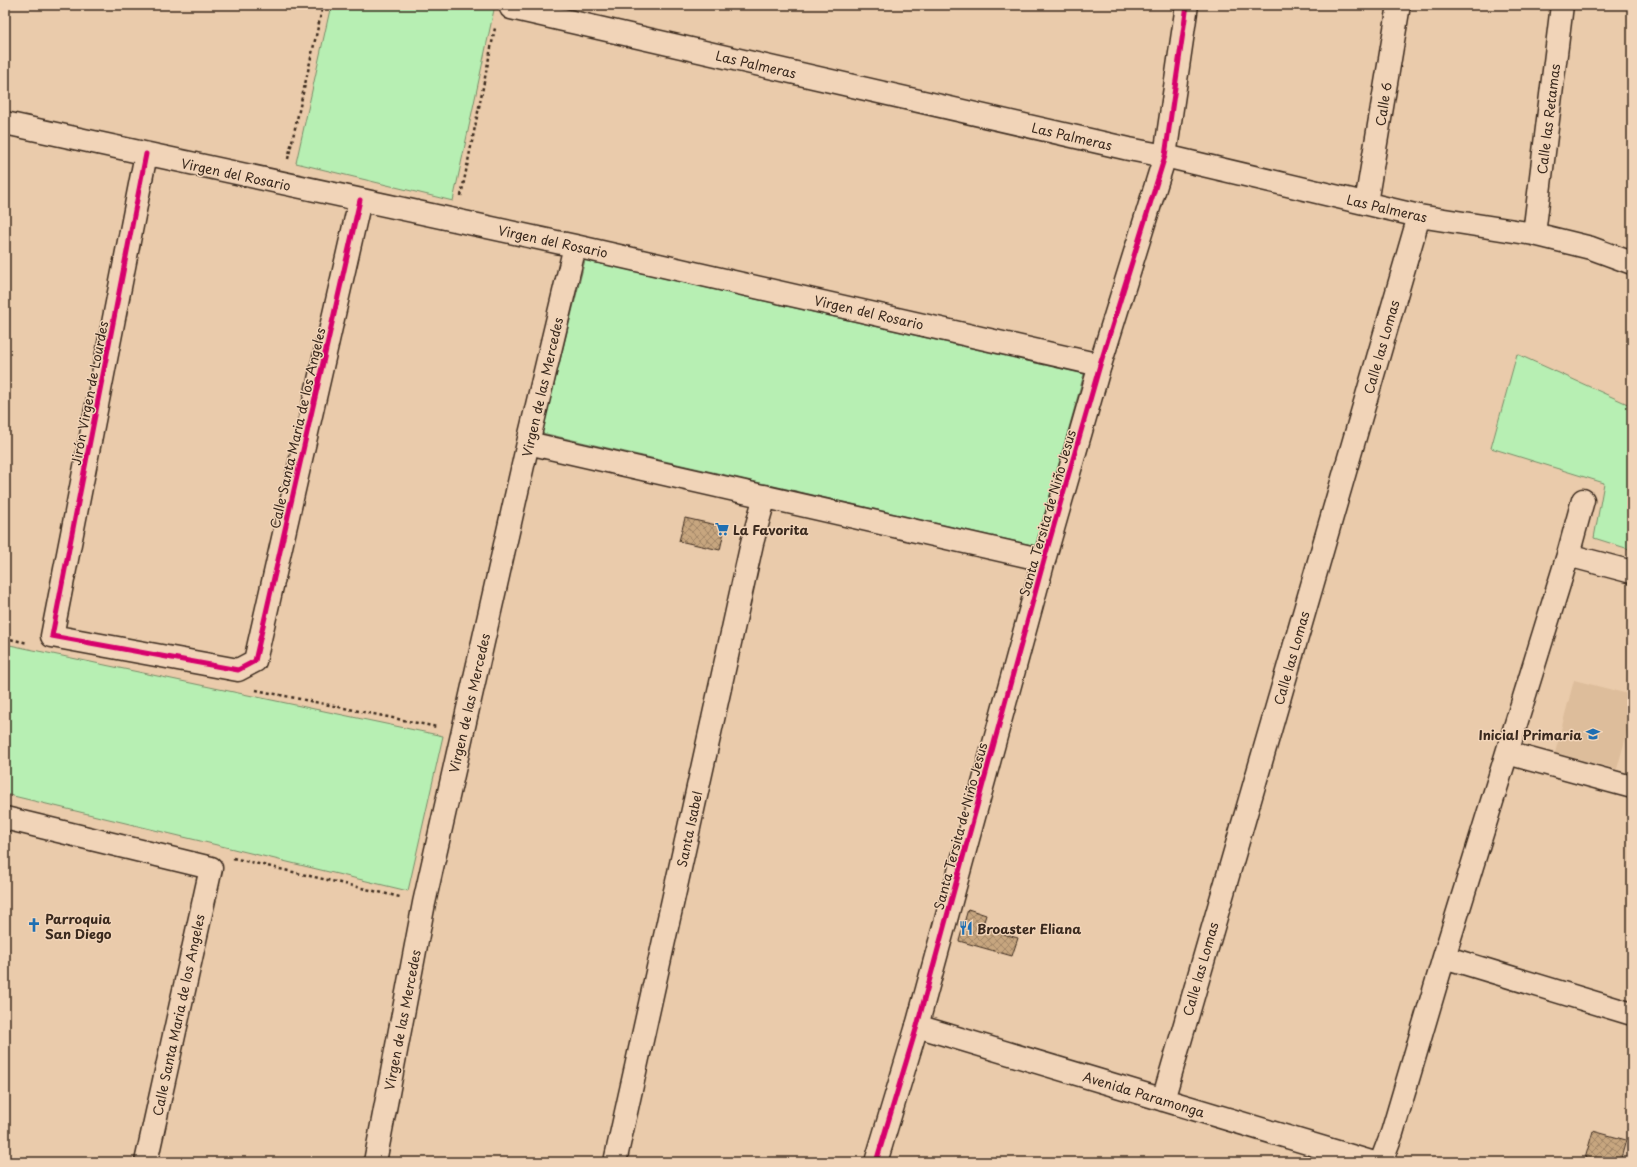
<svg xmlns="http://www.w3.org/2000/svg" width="1637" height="1167" font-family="'Playpen Sans',sans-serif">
	<defs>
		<pattern id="building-cross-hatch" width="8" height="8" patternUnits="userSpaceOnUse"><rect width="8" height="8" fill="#c7a67f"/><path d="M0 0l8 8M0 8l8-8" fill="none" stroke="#a38767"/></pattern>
	</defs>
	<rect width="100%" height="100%" fill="#eacbab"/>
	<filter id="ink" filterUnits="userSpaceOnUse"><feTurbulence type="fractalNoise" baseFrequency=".025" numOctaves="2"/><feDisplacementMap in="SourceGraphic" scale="8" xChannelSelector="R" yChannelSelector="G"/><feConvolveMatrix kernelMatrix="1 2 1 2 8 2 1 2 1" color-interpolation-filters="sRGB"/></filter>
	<g filter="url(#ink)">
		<path fill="#ddbd9b" d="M1574 680 1632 695V715L1617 769 1555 753Z"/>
		<path fill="#b7efb3" stroke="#798c68" d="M331 5H495L453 201 296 163Z
			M585 260 1084 374 1036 546 542 433Z
			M1517 354 1632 406V550L1594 538 1604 483 1491 448Z
			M5 644 443 736 408 891 5 794Z"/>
		<path fill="url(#building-cross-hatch)" stroke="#3b2a1e" d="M685 518 725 527 720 550 679 541Z
			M968 909 986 915 982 928 1018 938 1012 956 959 941Z
			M1593 1131 1626 1140 1620 1162H1584Z"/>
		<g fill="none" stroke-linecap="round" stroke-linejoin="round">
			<defs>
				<path id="minor" d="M511 5V8L1129 149 1165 156 1419 216 1534 234 1591 248 1632 263
					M5 123 575 246 1100 365
					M146 154 52 636 238 670 255 661 360 200
					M1366 203 1399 5
					M1534 234 1562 5
					M528 443 1044 560
					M1568 555 1632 572
					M1507 753 1632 787
					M5 818 211 868 146 1162
					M1444 957 1632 1014
					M917 1026 1371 1162
					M1163 1100 1419 216
					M375 1162 424 903 528 443 575 246
					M615 1162 752 543 765 496
					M1381 1162 1392 1133 1444 957 1568 555 1583 500"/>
				<path id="tertiary" d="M876 1162 917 1026 1044 560 1100 365 1165 156 1187 5"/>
			</defs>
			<use href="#minor" stroke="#3b2a1e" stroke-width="25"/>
			<use href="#tertiary" stroke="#3b2a1e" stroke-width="25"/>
			<path stroke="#3b2a1e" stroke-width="2.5" stroke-dasharray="3 3" stroke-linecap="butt" d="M288 159 323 5
				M461 196 495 28
				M5 638 28 643
				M256 690 437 727
				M233 858 400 897"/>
			<use href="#minor" stroke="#f1d4b8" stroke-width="22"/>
			<use href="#tertiary" stroke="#f1d4b8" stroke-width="22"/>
			<defs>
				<path id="cycleway" d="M146 154 52 636 238 670 255 661 360 200
					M876 1162 917 1026 1044 560 1100 365 1165 156 1187 5"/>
			</defs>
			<use href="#cycleway" stroke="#f1d4b8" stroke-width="8"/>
			<use href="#cycleway" stroke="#d6006c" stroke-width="5"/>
		</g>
	</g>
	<defs>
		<symbol id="supermarket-bare" viewBox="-9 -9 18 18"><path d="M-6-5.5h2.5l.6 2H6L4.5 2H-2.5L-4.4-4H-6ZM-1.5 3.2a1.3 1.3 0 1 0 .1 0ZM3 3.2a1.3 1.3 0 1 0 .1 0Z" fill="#1f6fb2" stroke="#f1d4b8" stroke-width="2.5" paint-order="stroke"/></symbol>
		<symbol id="school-bare" viewBox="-9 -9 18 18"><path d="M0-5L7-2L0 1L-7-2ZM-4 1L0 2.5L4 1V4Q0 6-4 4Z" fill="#1f6fb2" stroke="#f1d4b8" stroke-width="2.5" paint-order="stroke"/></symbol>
		<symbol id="church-bare" viewBox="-9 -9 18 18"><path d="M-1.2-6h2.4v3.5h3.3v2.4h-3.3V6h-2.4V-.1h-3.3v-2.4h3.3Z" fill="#1f6fb2" stroke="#f1d4b8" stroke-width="2.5" paint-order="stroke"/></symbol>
		<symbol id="restaurant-bare" viewBox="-9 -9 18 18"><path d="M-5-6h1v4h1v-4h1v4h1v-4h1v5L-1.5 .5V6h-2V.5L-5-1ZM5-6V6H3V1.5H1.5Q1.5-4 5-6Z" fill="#1f6fb2" stroke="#f1d4b8" stroke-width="2.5" paint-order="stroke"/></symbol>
	</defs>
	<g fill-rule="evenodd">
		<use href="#supermarket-bare" x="712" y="519" width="20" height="20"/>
		<use href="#school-bare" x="1583" y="724" width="20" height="20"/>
		<use href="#church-bare" x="24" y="915" width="20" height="20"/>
		<use href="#restaurant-bare" x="956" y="918" width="20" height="20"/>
	</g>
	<g text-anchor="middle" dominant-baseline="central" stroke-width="3" stroke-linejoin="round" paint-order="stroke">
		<g font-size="13" fill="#3b2a1e" stroke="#f1d4b8">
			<text transform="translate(756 64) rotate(13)">Las Palmeras</text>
			<text transform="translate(1383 104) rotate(-81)">Calle 6</text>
			<text transform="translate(1548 119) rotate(-83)">Calle las Retamas</text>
			<text transform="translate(1072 136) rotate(13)">Las Palmeras</text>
			<text transform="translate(236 174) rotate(12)">Virgen del Rosario</text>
			<text transform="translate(1387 208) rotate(13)">Las Palmeras</text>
			<text transform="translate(553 241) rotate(12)">Virgen del Rosario</text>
			<text transform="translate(869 312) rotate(13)">Virgen del Rosario</text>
			<text transform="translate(1381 347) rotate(-74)">Calle las Lomas</text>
			<text transform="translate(542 387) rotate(-77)">Virgen de las Mercedes</text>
			<text transform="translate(89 393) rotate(-79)">Jirón Virgen de Lourdes</text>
			<text transform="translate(297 428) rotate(-77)">Calle Santa Maria de los Angeles</text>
			<text transform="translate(1047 513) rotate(-74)">Santa Tersita de Niño Jesus</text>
			<text transform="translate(1291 658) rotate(-74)">Calle las Lomas</text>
			<text transform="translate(469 703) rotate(-77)">Virgen de las Mercedes</text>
			<text transform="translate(960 826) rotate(-75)">Santa Tersita de Niño Jesus</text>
			<text transform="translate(689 829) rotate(-78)">Santa Isabel</text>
			<text transform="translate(1200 969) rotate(-74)">Calle las Lomas</text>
			<text transform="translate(178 1015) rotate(-78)">Calle Santa Maria de los Angeles</text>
			<text transform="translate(402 1020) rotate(-79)">Virgen de las Mercedes</text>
			<text transform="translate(1144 1094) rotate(17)">Avenida Paramonga</text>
		</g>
		<g font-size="13" font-weight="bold" fill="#3b2a1e" stroke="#f1d4b8" text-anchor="start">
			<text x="733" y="529">La Favorita</text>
			<text x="1582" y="734" text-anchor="end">Inicial Primaria</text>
			<text x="45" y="918">Parroquia<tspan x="45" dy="15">San Diego</tspan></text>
			<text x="977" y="928">Broaster Eliana</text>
		</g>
	</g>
	<rect width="1637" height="1167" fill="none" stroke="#f1d4b8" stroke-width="20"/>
	<rect x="10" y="10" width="1617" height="1147" fill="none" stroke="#3b2a1e" stroke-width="1.5" filter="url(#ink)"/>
</svg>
